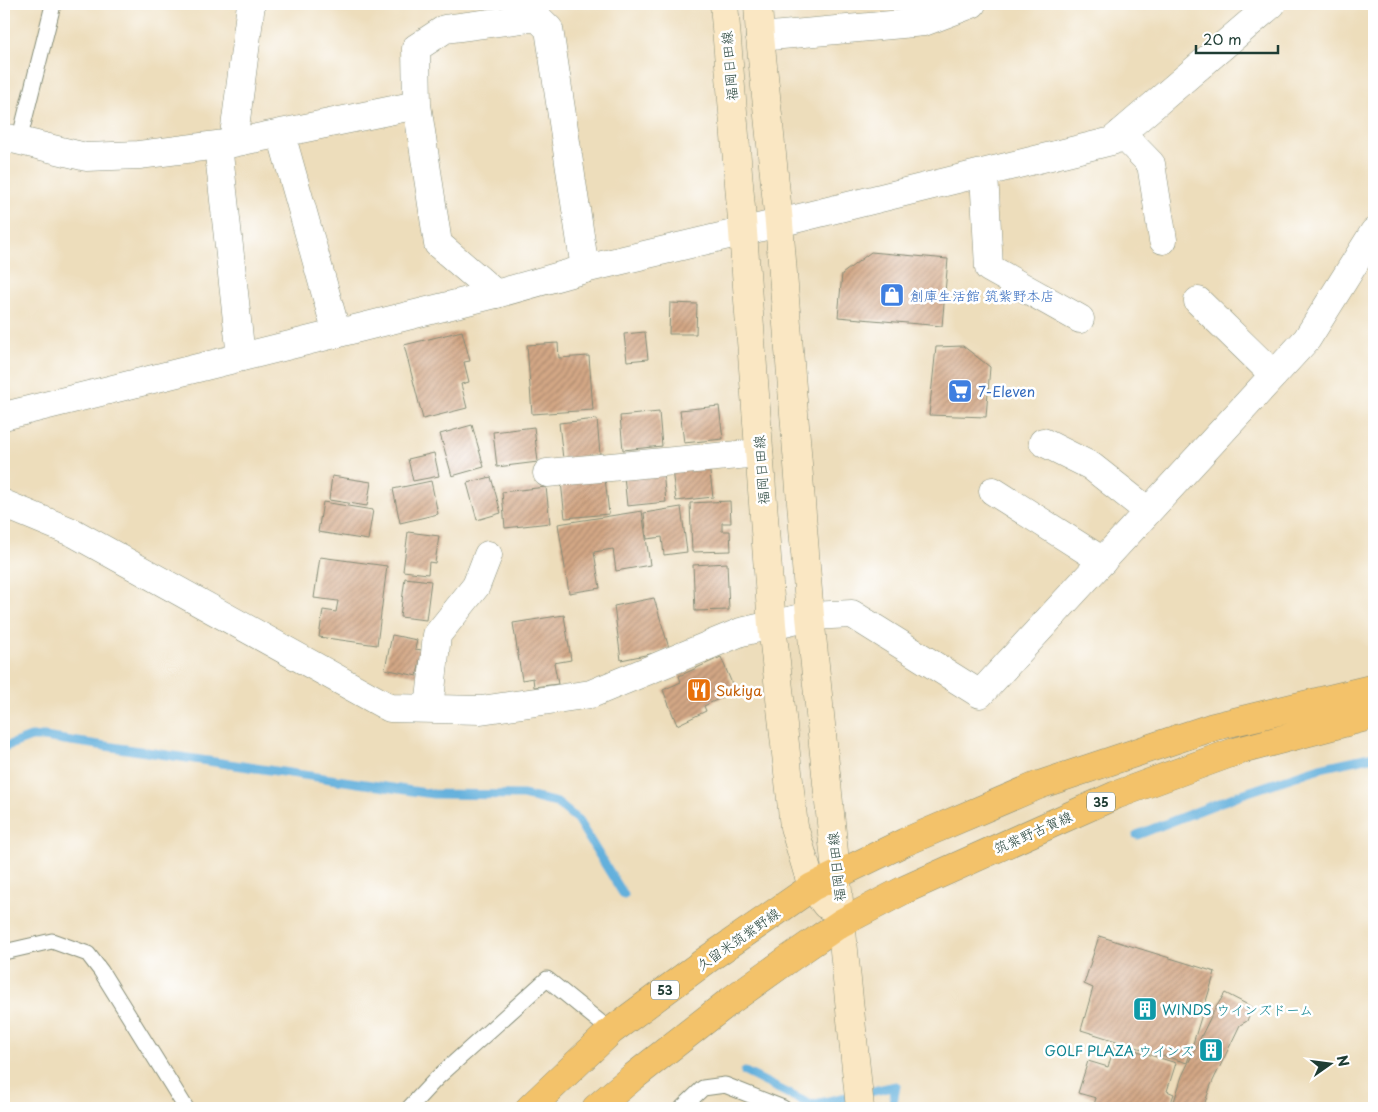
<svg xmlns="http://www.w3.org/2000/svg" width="1378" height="1112" font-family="'Playpen Sans','Klee One',sans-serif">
	<defs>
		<pattern id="building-hatch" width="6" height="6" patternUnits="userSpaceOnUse" patternTransform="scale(1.25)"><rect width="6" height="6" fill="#d3a785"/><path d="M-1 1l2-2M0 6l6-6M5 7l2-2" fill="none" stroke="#ab896e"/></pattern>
	</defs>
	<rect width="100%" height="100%" fill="#fff"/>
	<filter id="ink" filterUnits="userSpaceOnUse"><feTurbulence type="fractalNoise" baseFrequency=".02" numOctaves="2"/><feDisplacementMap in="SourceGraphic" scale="10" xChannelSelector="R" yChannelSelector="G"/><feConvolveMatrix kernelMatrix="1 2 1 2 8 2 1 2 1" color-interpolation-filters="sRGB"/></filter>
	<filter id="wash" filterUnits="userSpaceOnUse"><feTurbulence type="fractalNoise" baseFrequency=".0096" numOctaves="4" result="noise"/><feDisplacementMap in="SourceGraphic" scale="20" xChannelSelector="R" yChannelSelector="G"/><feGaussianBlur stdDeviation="1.12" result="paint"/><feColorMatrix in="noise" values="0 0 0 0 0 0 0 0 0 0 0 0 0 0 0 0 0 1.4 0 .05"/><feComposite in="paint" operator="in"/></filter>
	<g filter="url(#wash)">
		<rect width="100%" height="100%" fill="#edddbb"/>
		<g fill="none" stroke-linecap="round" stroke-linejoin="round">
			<path stroke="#63b0dc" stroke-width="9" d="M4 747 31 737H44L433 794 523 795 557 803 577 819 624 895
				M1137 835 1239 795 1320 768 1374 756
				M745 1072 811 1105 896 1086 892 1108"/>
		</g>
		<g id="blocks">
			<path fill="url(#building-hatch)" d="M871 252 948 259 942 326 838 317 842 274Z
				M670 303 697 304 696 334H669Z
				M462 331 470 361 464 362 469 382 461 384 467 408 423 419 404 345Z
				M645 332 648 359 627 361 624 334Z
				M558 343 559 358 589 356 593 410 532 414 527 345Z
				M963 346 990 367 986 417 929 415 936 347Z
				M719 406 723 439 684 443 680 410Z
				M659 412 662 446 623 450 620 416Z
				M597 419 600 454 563 459 559 423Z
				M472 425 484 467 452 476 440 434Z
				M534 427 538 462 497 467 493 432Z
				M434 453 439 476 413 481 408 459Z
				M709 465 713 497 676 501 672 470Z
				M663 471 666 502 627 506 624 476Z
				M332 476 371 482 367 506 329 500Z
				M491 477 501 513 477 520 467 483Z
				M605 478 609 514 565 518 561 482Z
				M431 481 438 514 400 523 393 489Z
				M546 487 550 523 505 528 502 492Z
				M730 501 731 523H722V531H730L731 551 692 552 690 503Z
				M323 502 373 510 368 540 318 532Z
				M681 507 687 552 664 555 662 537 647 539 644 513Z
				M642 511 650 565 616 571 613 549 594 552 600 588 569 593 558 524Z
				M408 532 439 536 435 563 429 562 428 574 403 571Z
				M320 557 387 566 377 645 319 637 323 610 336 612 338 601 314 598Z
				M727 563 729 610 695 611 693 565Z
				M405 578 431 581 426 620 400 617Z
				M654 598 669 648 655 653 621 660 614 606Z
				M564 615 571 660 554 663 558 684 534 687 533 678 522 680 513 623Z
				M392 635 417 640 415 649 422 650 417 676 385 669Z
				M721 657 735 691 704 706 706 711 677 725 663 690 681 682 679 676Z
				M1099 936 1215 972 1187 1063 1081 1030 1093 988 1084 984Z
				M1225 993 1252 1007 1247 1021 1240 1025 1211 1085 1203 1108H1172L1182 1076 1213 1012Z
				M1115 1044 1176 1063 1167 1091 1174 1094 1169 1108H1093L1096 1098 1078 1093 1088 1061 1108 1067Z"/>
		</g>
	</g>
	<g filter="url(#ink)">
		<use href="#blocks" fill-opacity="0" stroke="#868d78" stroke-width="1"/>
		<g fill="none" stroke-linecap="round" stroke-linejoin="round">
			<defs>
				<path id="service" d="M19 141 52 9
					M4 952 52 941 88 954 101 971 186 1108
					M409 1108 437 1078 547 979 611 1031
					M682 1108 703 1088 725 1085 783 1108"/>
				<path id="minor" d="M760 37 924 22 972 4
					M417 105 416 48 445 29 537 17 549 29 585 269
					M1121 133 1151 164 1163 240
					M281 134 337 334
					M4 137 86 157 139 155 233 143 417 105 438 244 496 294
					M233 143 251 4
					M218 145 241 357
					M984 173 989 268 1080 319
					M779 223 1112 141 1272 4
					M1198 301 1274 375
					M1043 442 1091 466 1148 511
					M547 473 759 453
					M993 491 1103 561
					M4 504 74 533 390 708 481 710 591 694 741 632 810 616 852 614 980 694 1307 339 1374 232
					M429 709 437 635 476 586 488 555"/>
				<path id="tertiary" d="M4 416 496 294 585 269 779 223"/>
				<path id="secondary" d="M724 4 743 232 772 625 794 827 812 887 826 905
					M758 4 760 37 779 223 810 616 860 1108"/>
				<path id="primary" d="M530 1108 611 1031 708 959 812 887 905 842 1039 785 1213 727 1374 688
					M596 1108 633 1077 730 1001 790 958 841 923 904 890 1116 795 1234 752 1374 715"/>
			</defs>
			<use href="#service" stroke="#868d78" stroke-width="17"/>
			<use href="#minor" stroke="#868d78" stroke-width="29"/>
			<use href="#tertiary" stroke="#868d78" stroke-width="29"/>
			<use href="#secondary" stroke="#868d78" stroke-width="29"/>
			<use href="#primary" stroke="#868d78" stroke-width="29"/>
			<use href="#service" stroke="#fff" stroke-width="15"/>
			<use href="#minor" stroke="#fff" stroke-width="28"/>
			<use href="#tertiary" stroke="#fff" stroke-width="28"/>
			<use href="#secondary" stroke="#fae7c3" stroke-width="28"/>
			<use href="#primary" stroke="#f3c26a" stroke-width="28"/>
		</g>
	</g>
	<defs>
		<symbol id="shop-square" viewBox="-11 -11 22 22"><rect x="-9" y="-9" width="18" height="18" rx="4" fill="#3f7fe0" stroke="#fff"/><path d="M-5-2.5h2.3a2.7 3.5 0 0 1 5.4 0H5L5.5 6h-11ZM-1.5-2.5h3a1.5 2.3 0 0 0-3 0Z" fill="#fff"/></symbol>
		<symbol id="supermarket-square" viewBox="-11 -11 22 22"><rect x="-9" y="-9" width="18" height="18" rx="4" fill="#3f7fe0" stroke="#fff"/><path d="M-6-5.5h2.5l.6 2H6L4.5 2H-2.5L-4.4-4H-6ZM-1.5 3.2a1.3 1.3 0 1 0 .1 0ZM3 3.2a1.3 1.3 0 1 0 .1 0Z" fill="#fff"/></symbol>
		<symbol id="restaurant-square" viewBox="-11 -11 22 22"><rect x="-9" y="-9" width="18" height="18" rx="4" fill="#e8710a" stroke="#fff"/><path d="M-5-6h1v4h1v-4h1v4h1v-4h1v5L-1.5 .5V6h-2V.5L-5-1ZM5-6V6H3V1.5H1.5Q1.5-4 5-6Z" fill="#fff"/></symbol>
		<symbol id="building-square" viewBox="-11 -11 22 22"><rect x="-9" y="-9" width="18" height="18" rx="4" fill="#0f9aa8" stroke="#fff"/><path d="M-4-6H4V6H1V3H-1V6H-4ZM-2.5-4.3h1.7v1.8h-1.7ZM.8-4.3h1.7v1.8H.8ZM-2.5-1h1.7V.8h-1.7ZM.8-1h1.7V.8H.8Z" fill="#fff"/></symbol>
	</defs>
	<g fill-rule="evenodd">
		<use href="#shop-square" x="878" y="281" width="28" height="28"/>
		<use href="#supermarket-square" x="946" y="377" width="28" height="28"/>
		<use href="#restaurant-square" x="685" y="676" width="28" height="28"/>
		<use href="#building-square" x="1131" y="995" width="28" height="28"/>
		<use href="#building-square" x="1197" y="1036" width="28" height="28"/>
	</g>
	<g text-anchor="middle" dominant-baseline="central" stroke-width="5" stroke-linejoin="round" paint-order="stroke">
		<g fill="#fff" stroke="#627771" stroke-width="1">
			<rect x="1087" y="792.5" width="28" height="19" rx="4"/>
			<rect x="651" y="980.5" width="28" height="19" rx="4"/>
		</g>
		<g font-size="12" font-weight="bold" fill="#1f3d34">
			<text x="1101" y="802">35</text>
			<text x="665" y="990">53</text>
		</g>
		<g font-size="14" fill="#1f3d34" stroke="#fff">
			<text transform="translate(729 66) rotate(-95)">福岡日田線</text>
			<text transform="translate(761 470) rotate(-94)">福岡日田線</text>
			<text transform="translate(1033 832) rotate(-24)">筑紫野古賀線</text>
			<text transform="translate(836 867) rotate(-96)">福岡日田線</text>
			<text transform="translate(738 939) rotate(-35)">久留米筑紫野線</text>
		</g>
		<g font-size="14" fill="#366cbe" stroke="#fff" text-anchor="start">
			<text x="910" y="295">創庫生活館 筑紫野本店</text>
			<text x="978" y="391">7-Eleven</text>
		</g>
		<g font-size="14" fill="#c56008" stroke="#fff" text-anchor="start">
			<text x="716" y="690">Sukiya</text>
		</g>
		<g font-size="14" fill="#0d838f" stroke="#fff" text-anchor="start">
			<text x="1162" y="1009">WINDS ウインズドーム</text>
			<text x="1194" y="1050" text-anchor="end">GOLF PLAZA ウインズ</text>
		</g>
	</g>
	<rect width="1378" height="1112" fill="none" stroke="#fff" stroke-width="20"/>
	<g transform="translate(1330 1064) rotate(76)" stroke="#ffffff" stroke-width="4" paint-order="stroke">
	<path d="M0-4L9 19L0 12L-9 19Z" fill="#1f3d34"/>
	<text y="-8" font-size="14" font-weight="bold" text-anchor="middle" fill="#1f3d34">N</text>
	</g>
	<path d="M1196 45v8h82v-8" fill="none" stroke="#1f3d34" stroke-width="2.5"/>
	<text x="1203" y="45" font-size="15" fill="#1f3d34" stroke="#ffffff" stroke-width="4" paint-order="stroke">20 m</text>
</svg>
